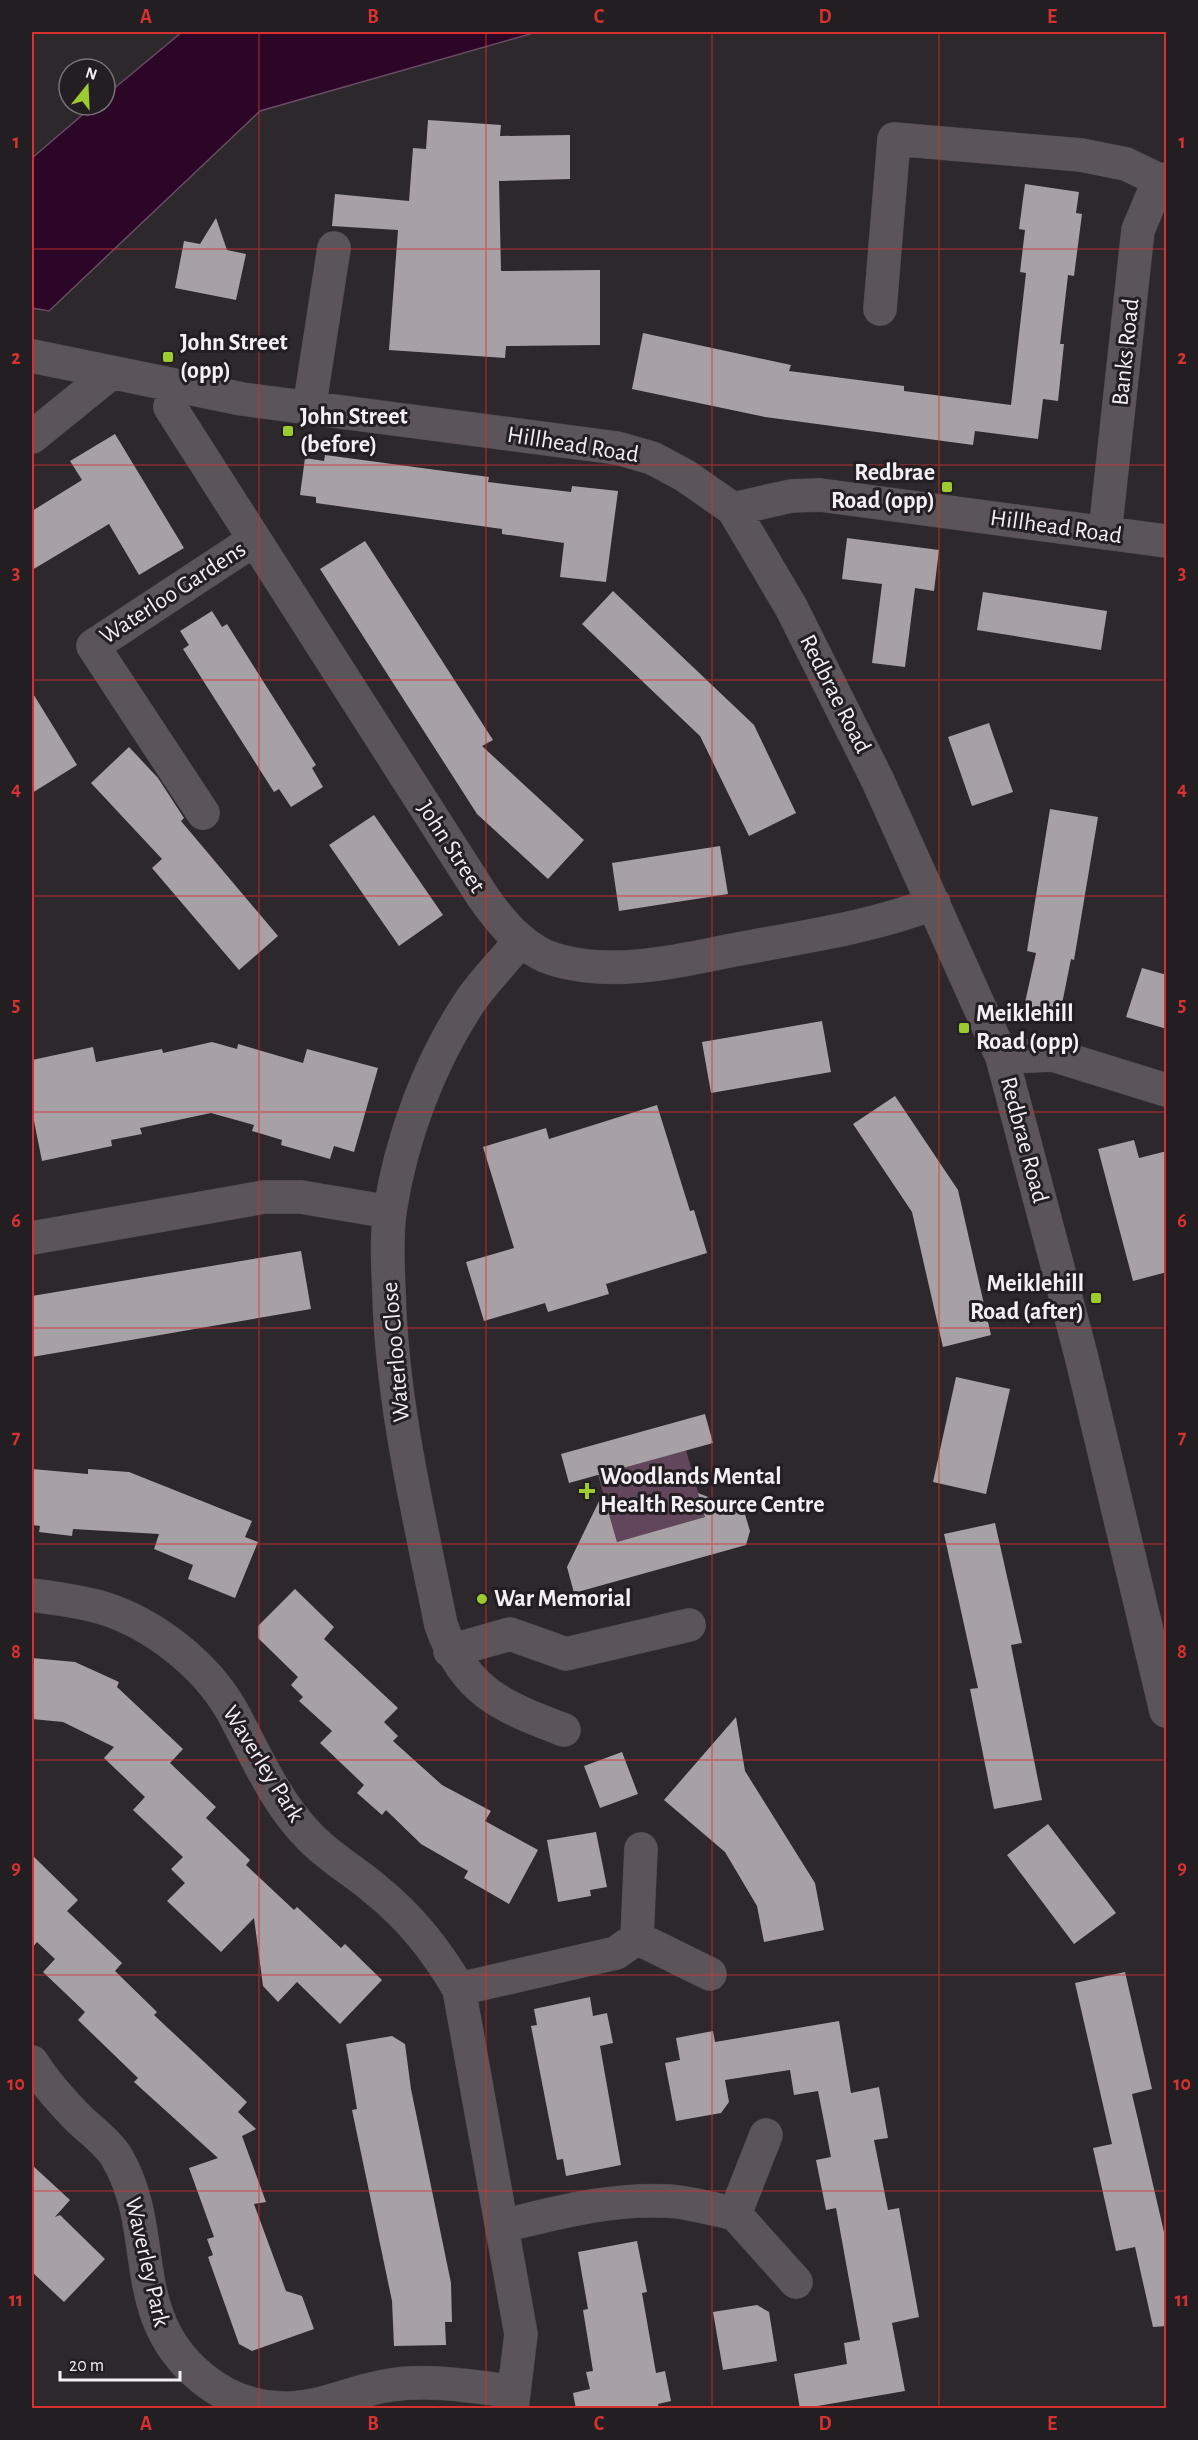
<svg xmlns="http://www.w3.org/2000/svg" width="1198" height="2440" font-family="'Alegreya Sans',sans-serif">
	<rect width="100%" height="100%" fill="#2d282b"/>
	<path fill="#62475c" d="M686 1450 705 1517 617 1542 598 1475Z"/>
	<path fill="#2c0626" stroke="#684c64" stroke-width="1.5" d="M182 32H537L260 111 49 311 32 308V158L94 105H105V96Z"/>
	<path fill="#a7a1a6" d="M428 120 501 125 500 136 570 135V179L499 181 501 271 600 270V345L506 346 505 358 389 350 398 230 332 226 335 194 409 201 413 148 426 149Z
		M1025 184 1079 192 1076 213 1082 214 1074 276 1068 275 1060 344H1064L1058 401 1043 399 1038 439 975 431 973 445 765 417 632 389 643 333 791 365 789 371 904 386V391L1011 405 1026 273 1020 272 1025 230 1019 229Z
		M216 218 227 250 246 254 236 300 175 288 184 241 200 244Z
		M115 434 184 548 139 575 109 524 32 570V511L82 480 70 461Z
		M325 455 489 477 488 482 571 492 572 486 618 491 606 582 560 577 564 543 502 534V529L316 503V497L300 495 305 458 324 461Z
		M847 538 939 550 934 591 915 588 905 667 872 663 882 584 842 579Z
		M365 541 493 740 482 746 584 840 548 879 477 814 320 569Z
		M613 591 754 725 796 813 749 836 700 736 582 624Z
		M983 592 1107 611 1101 650 977 630Z
		M212 611 222 627 227 624 316 765 312 768 323 787 291 807 279 789 274 792 183 649 189 645 180 631Z
		M32 692 77 765 32 793Z
		M989 723 1013 792 972 806 948 737Z
		M129 747 158 778 184 818 181 821 278 936 239 970 152 868 162 859 91 783Z
		M1050 809 1098 817 1074 960 1071 959 1060 1014 1024 1007 1036 953 1027 951Z
		M374 815 443 915 399 946 329 845Z
		M720 846 728 894 619 911 612 863Z
		M1142 968 1167 975V1029L1126 1017Z
		M822 1021 831 1072 711 1093 702 1042Z
		M212 1042 237 1049 238 1044 303 1063 307 1049 378 1068 354 1152 334 1146 330 1159 281 1145 282 1140 252 1131 254 1125 211 1113 140 1128 142 1134 111 1140 112 1146 42 1161 32 1111V1060L93 1047 96 1062 162 1049 163 1053Z
		M895 1096 958 1190 991 1335 943 1347 912 1212 853 1124Z
		M657 1105 690 1211 694 1210 707 1253 606 1284 609 1294 548 1312 545 1303 484 1321 466 1262 514 1248 483 1147 546 1128 549 1139Z
		M1134 1140 1139 1158 1167 1151V1272L1133 1281 1098 1149Z
		M301 1251 311 1309 32 1357V1296Z
		M956 1377 1010 1389 986 1494 933 1482Z
		M705 1414 713 1443 569 1483 561 1454Z
		M32 1469 88 1474V1469L129 1472 252 1521 245 1537 258 1542 235 1598 188 1579 193 1565 154 1549 159 1534 73 1529 72 1536 39 1532 40 1526 32 1525Z
		M603 1493 617 1542 705 1517 698 1493 744 1511 750 1531 746 1545 574 1593 567 1567Z
		M995 1523 1022 1643 1011 1645 1042 1800 994 1809 970 1689 978 1688 944 1534Z
		M295 1589 334 1627 324 1639 398 1708 384 1722 398 1736 393 1741 442 1785 491 1811 485 1821 538 1850 509 1904 464 1878 468 1871 421 1844 386 1810 382 1815 357 1793 364 1785 320 1743 332 1731 299 1701 303 1697 291 1685 298 1677 258 1638V1626Z
		M32 1658 75 1662 119 1682 117 1687 183 1749 170 1763 216 1807 206 1818 250 1860 246 1865 294 1910 297 1907 341 1948 345 1944 382 1980 340 2024 297 1982 278 2002 263 1986 254 1918 221 1952 167 1901 185 1883 171 1869 183 1857 133 1810 145 1797 104 1758 114 1747 63 1722 32 1719Z
		M736 1717 745 1771 815 1883 824 1930 764 1942 757 1906 725 1852 664 1800Z
		M622 1752 638 1794 600 1808 584 1766Z
		M1048 1824 1116 1913 1074 1944 1007 1855Z
		M596 1832 607 1887 590 1890 591 1896 558 1902 547 1840Z
		M32 1855 78 1900 67 1911 122 1963 115 1971 157 2012 154 2015 247 2102 238 2112 256 2129 242 2136 266 2202 254 2204 286 2291 302 2296 314 2329 252 2351 239 2344 208 2257 213 2255 207 2239 214 2237 189 2168 218 2158 134 2082 138 2078 78 2020 85 2012 43 1972 55 1959 37 1942 32 1948Z
		M1125 1972 1152 2089 1132 2094 1167 2245V2326L1153 2327 1135 2247 1116 2251 1093 2148 1112 2144 1075 1983Z
		M590 1997 593 2016 607 2013 613 2043 600 2046 621 2165 566 2176 563 2159 557 2160 531 2026 537 2025 534 2009Z
		M839 2021 851 2093 879 2087 888 2138 874 2140 888 2210 899 2208 919 2317 892 2323 905 2391 800 2409 794 2374 847 2364 844 2343 860 2340 836 2208 826 2210 816 2160 831 2157 818 2091 794 2095 790 2070 725 2080 729 2102 721 2113 676 2121 665 2063 680 2060 676 2038 713 2031 715 2042Z
		M392 2036 405 2044 411 2089 451 2283 452 2322H445L446 2345 394 2346 392 2301 352 2110 357 2109 346 2044Z
		M32 2165 70 2200 55 2217 60 2215 105 2259 64 2302 32 2272Z
		M637 2241 647 2292 642 2293 656 2373 665 2371 671 2401 658 2404 659 2409H576L573 2393 590 2389 586 2372 593 2371 583 2310 588 2309 578 2252Z
		M757 2305 769 2312 777 2361 723 2370 713 2312Z"/>
	<g fill="none" stroke-linecap="round" stroke-linejoin="round">
		<defs>
			<path id="minor" d="M880 309 894 139 1081 155 1126 164 1163 182
				M32 356 242 399 617 448 652 458 684 475 733 509 791 607 878 781 1002 1057 1081 1355 1166 1711
				M175 387 170 407 483 897C500 921 518 943 545 956 570 966 600 968 626 967 664 965 702 956 739 949 802 937 874 927 934 903
				M309 409 334 248
				M32 437 111 373
				M733 509 791 496 820 495 1166 541
				M1105 533 1138 230 1152 197 1166 179
				M203 813 93 646 254 540
				M520 941C504 961 485 980 471 1000 430 1061 401 1138 390 1211 386 1238 388 1266 389 1293 392 1405 419 1515 441 1625 465 1692 501 1706 564 1730
				M1002 1057 1053 1055 1166 1090
				M32 1238 264 1197H301L390 1212
				M32 1595C55 1598 80 1601 103 1608 154 1624 206 1665 232 1711 255 1753 274 1800 308 1835 327 1856 354 1871 375 1889 411 1918 436 1950 459 1989L521 2334 512 2408
				M450 1651 510 1634 566 1654 689 1625
				M637 1938 710 1974
				M459 1989 616 1953 637 1938 641 1849
				M32 2062C45 2083 63 2103 81 2121 92 2131 108 2143 116 2156 161 2230 124 2315 202 2378 225 2397 251 2407 281 2408 319 2410 354 2390 391 2385 431 2379 473 2387 513 2391
				M735 2214 796 2282
				M502 2226C556 2213 610 2198 667 2201 689 2202 713 2209 735 2214L766 2135"/>
		</defs>
		<use href="#minor" stroke="#4a474a" stroke-width="34"/>
		<use href="#minor" stroke="#5b5559" stroke-width="33"/>
	</g>
	<path fill="none" stroke="#d73232" stroke-width="1.5" stroke-opacity="0.55" d="M259 32V2408M486 32V2408M712 32V2408M939 32V2408M32 249H1166M32 465H1166M32 680H1166M32 896H1166M32 1112H1166M32 1328H1166M32 1544H1166M32 1760H1166M32 1975H1166M32 2191H1166"/>
	<g fill="#9dca2f" stroke="#231e22" stroke-width="2">
		<rect x="162" y="351" width="12" height="12" rx="3"/>
		<rect x="282" y="425" width="12" height="12" rx="3"/>
		<rect x="941" y="481" width="12" height="12" rx="3"/>
		<rect x="958" y="1022" width="12" height="12" rx="3"/>
		<rect x="1090" y="1292" width="12" height="12" rx="3"/>
		<path d="M584 1482h6v6h6v6h-6v6h-6v-6h-6v-6h6z"/>
		<circle cx="482" cy="1599" r="6"/>
	</g>
	<g text-anchor="middle" dominant-baseline="central" stroke-width="6" stroke-linejoin="round" paint-order="stroke">
		<g font-size="24" font-weight="bold" fill="#f3f0f3" stroke="#231e22" text-anchor="start">
			<text x="180" y="343">John Street<tspan x="180" dy="28">(opp)</tspan></text>
			<text x="300" y="417">John Street<tspan x="300" dy="28">(before)</tspan></text>
			<text x="935" y="473" text-anchor="end">Redbrae<tspan x="935" dy="28">Road (opp)</tspan></text>
			<text x="976" y="1014">Meiklehill<tspan x="976" dy="28">Road (opp)</tspan></text>
			<text x="1084" y="1284" text-anchor="end">Meiklehill<tspan x="1084" dy="28">Road (after)</tspan></text>
			<text x="600" y="1477">Woodlands Mental<tspan x="600" dy="28">Health Resource Centre</tspan></text>
			<text x="494" y="1599">War Memorial</text>
		</g>
		<g font-size="24" fill="#f3f0f3" stroke="#231e22">
			<text transform="translate(1126 352) rotate(-84)">Banks Road</text>
			<text transform="translate(573 445) rotate(9)">Hillhead Road</text>
			<text transform="translate(1056 527) rotate(8)">Hillhead Road</text>
			<text transform="translate(173 593) rotate(-33)">Waterloo Gardens</text>
			<text transform="translate(835 694) rotate(63)">Redbrae Road</text>
			<text transform="translate(451 847) rotate(57)">John Street</text>
			<text transform="translate(1024 1140) rotate(75)">Redbrae Road</text>
			<text transform="translate(396 1352) rotate(-95)">Waterloo Close</text>
			<text transform="translate(263 1764) rotate(58)">Waverley Park</text>
			<text transform="translate(147 2262) rotate(77)">Waverley Park</text>
		</g>
	</g>
	<rect width="1198" height="2440" fill="none" stroke="#231e22" stroke-width="66"/>
	<g transform="translate(87 87) rotate(18)"><circle r="28" fill="#231e22" stroke="#767276" stroke-width="1.5"/>
	<path d="M0-4.5L10 22L0 15L-10 22Z" fill="#9dca2f"/>
	<text y="-9" font-size="16" font-weight="bold" text-anchor="middle" fill="#f3f0f3">N</text>
	</g>
	<path d="M60 2371v9h120v-9" fill="none" stroke="#f3f0f3" stroke-width="3"/>
	<text x="69" y="2371" font-size="18" fill="#f3f0f3" stroke="#231e22" stroke-width="4.5" paint-order="stroke">20 m</text>
	<rect x="33" y="33" width="1132" height="2374" fill="none" stroke="#d73232" stroke-width="2"/>
	<g font-size="20" text-anchor="middle" font-weight="bold" fill="#d73232">
		<text x="146" y="23">A</text>
		<text x="373" y="23">B</text>
		<text x="599" y="23">C</text>
		<text x="825" y="23">D</text>
		<text x="1052" y="23">E</text>
		<text x="16" y="148">1</text>
		<text x="1182" y="148">1</text>
		<text x="16" y="364">2</text>
		<text x="1182" y="364">2</text>
		<text x="16" y="579">3</text>
		<text x="1182" y="579">3</text>
		<text x="16" y="795">4</text>
		<text x="1182" y="795">4</text>
		<text x="16" y="1011">5</text>
		<text x="1182" y="1011">5</text>
		<text x="16" y="1227">6</text>
		<text x="1182" y="1227">6</text>
		<text x="16" y="1443">7</text>
		<text x="1182" y="1443">7</text>
		<text x="16" y="1658">8</text>
		<text x="1182" y="1658">8</text>
		<text x="16" y="1874">9</text>
		<text x="1182" y="1874">9</text>
		<text x="16" y="2090">10</text>
		<text x="1182" y="2090">10</text>
		<text x="16" y="2306">11</text>
		<text x="1182" y="2306">11</text>
		<text x="146" y="2430">A</text>
		<text x="373" y="2430">B</text>
		<text x="599" y="2430">C</text>
		<text x="825" y="2430">D</text>
		<text x="1052" y="2430">E</text>
	</g>
</svg>
